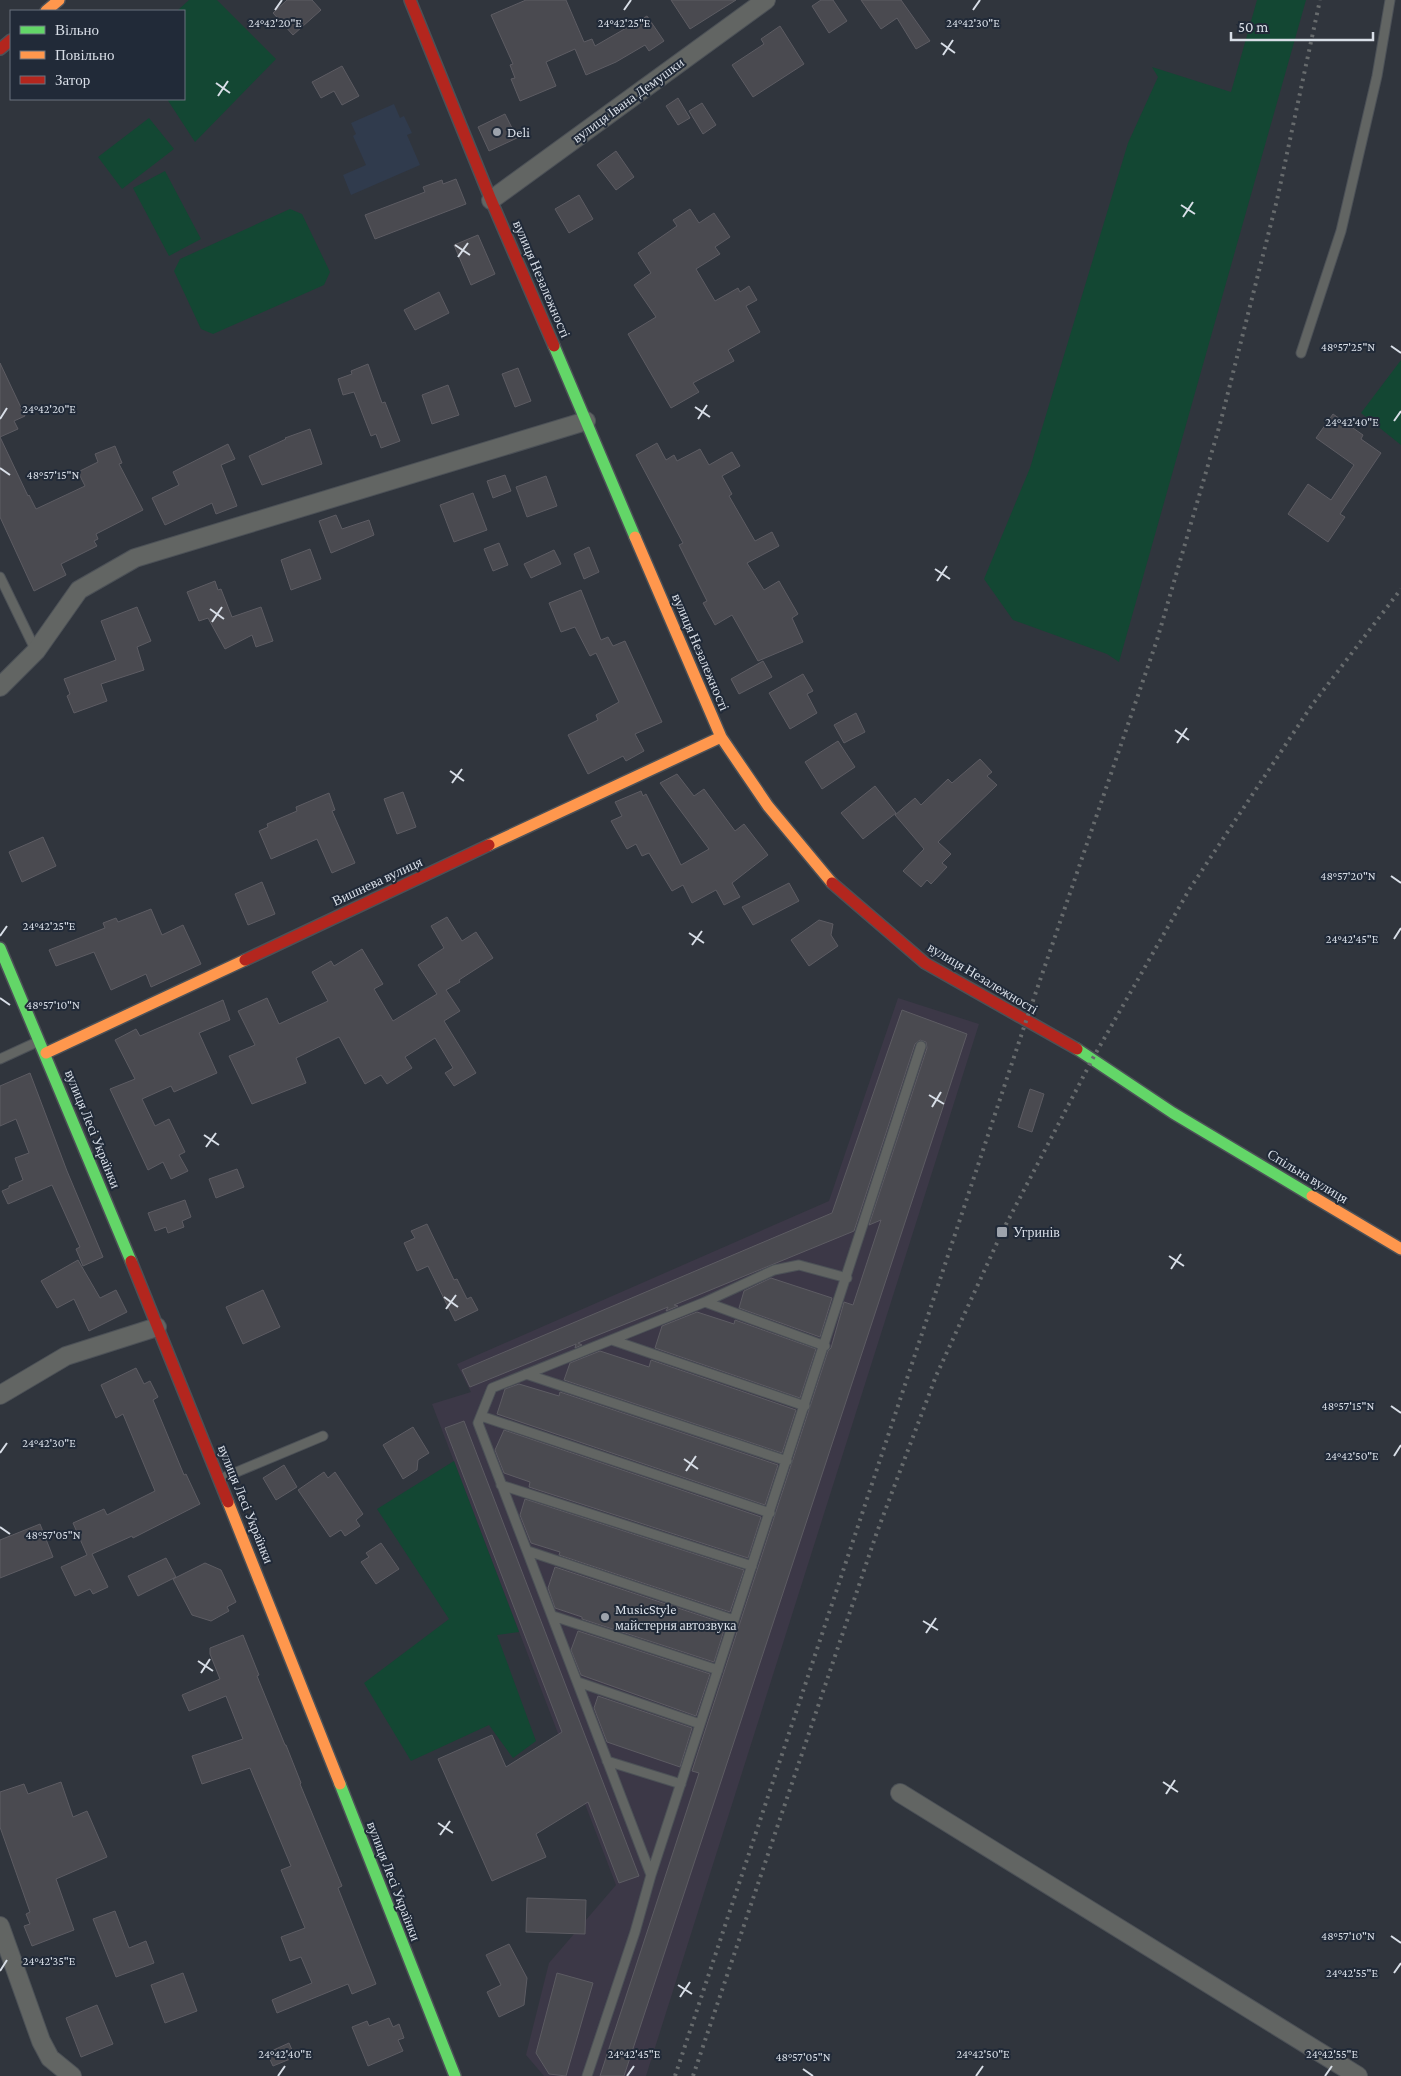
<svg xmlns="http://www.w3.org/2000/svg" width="1401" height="2076" font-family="'Crimson Pro',serif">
	<rect width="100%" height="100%" fill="#30353d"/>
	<path fill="#303b4d" d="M394 104 400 118 404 116 412 133 407 135 420 165 351 195 343 175 366 165 353 136 356 134 351 123Z"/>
	<path fill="#3c3847" d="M898 998 979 1024 646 2076H544L526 2055 549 1963 616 1885 432 1404 471 1392 457 1364 829 1201Z"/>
	<path fill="#134733" d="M189 0H217L276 59 195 142 167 99H184V11H177Z
		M1257 0H1306L1119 662 1107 654 1013 620 984 579 1030 468 1128 143 1158 77 1152 67 1231 92Z
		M149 118 174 149 122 189 98 157Z
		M165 171 201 239 169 256 133 188Z
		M290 209 302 214 330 272 324 285 213 334 201 329 174 271 180 259Z
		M1401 360V445L1361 413Z
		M454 1461 519 1632 497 1635 536 1741 513 1758 489 1725 411 1761 364 1683 449 1619 377 1509Z"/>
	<path fill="#4a4a50" stroke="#5d5c63" d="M287 0H312L321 10 293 35 273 13Z
		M526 0H566L584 42 592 39 595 46 647 16 664 41 649 51 645 45 616 62 586 75 575 49 546 62 556 86 520 101 511 79 515 78 510 65 513 64 491 15Z
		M671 0H736L690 29Z
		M821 0H833L847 21 829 33 812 6Z
		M861 0H901L930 41 916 49 897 18 881 29Z
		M780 26 804 64 753 97 732 65 764 44 761 39Z
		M342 66 359 96 342 105 334 91 321 98 312 82Z
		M678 98 690 118 678 125 666 106Z
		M702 103 716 125 703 134 689 111Z
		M505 114 517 138 489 151 478 127Z
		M616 151 634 177 616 190 597 165Z
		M456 179 466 204 375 239 365 215 425 192 423 187 442 180 443 184Z
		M579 195 593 219 569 233 555 209Z
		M690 209 699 223 714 213 730 237 715 247 720 254 696 269 715 301 738 288 740 292 749 286 757 300 746 306 760 332 728 350 734 361 693 383 699 392 671 408 628 334 656 317 634 285 651 273 638 253 677 226 673 220Z
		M478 235 495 274 471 285 454 245Z
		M439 292 449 313 415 330 404 310Z
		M0 363 25 416 14 421 18 429 0 437 28 496 29 495 36 509 85 486 78 472 98 462 95 454 115 446 122 463 119 464 143 510 96 534 98 539 94 541 97 546 61 564 66 575 34 591 0 517Z
		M368 364 382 403 385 402 400 441 381 448 376 434 371 436 354 392 343 395 338 379 352 374 351 371Z
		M518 368 531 401 515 407 502 374Z
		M448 385 459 415 432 424 422 395Z
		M1333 414 1363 435 1361 439 1381 453 1340 514 1345 517 1328 542 1288 514 1308 484 1331 500 1354 465 1316 438Z
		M310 429 322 464 262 485 249 456 286 439 285 438Z
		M657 443 666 460 674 455 677 461 700 449 709 465 732 452 740 466 722 476 732 494 729 496 755 541 772 532 779 546 747 563 764 590 779 581 798 614 792 618 803 642 758 661 732 615 715 625 703 603 707 601 679 545 683 543 636 455Z
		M228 444 235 459 221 465 237 506 216 514 212 503 165 525 152 498 179 485 173 472Z
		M505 475 511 491 493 498 487 481Z
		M546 476 557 506 527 517 516 487Z
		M473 493 487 530 454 542 440 505Z
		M336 515 342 529 369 520 374 535 331 553 319 521Z
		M499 543 508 565 493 571 484 549Z
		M589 547 599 572 584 579 574 554Z
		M310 549 321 579 291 590 281 560Z
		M554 550 561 564 531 578 524 564Z
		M215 581 218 590 221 589 232 617 261 607 273 641 256 647 252 635 225 649 208 618 199 621 187 592Z
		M581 590 601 640 608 637 613 646 625 641 662 722 635 734 644 751 626 761 623 756 588 774 568 735 598 720 596 715 619 702 596 653 590 656 575 627 561 632 549 603Z
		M137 607 151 641 137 647 144 670 101 684 107 701 74 713 67 696 70 694 64 679 116 660 101 621Z
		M763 661 772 677 739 694 731 679Z
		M803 674 813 691 807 694 817 713 790 729 769 693Z
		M856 713 865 732 844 743 834 725Z
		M838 741 855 767 822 789 805 762Z
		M980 759 992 772 987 776 997 785 938 842 951 854 942 863 947 867 931 884 927 880 921 887 903 871 924 849 895 815 915 798 921 805 948 779 952 783Z
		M677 774 694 796 704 789 735 831 744 824 768 855 732 883 740 897 724 905 716 890 692 903 683 885 672 891 649 853 642 856 636 844 627 849 611 821 622 816 615 802 641 791 643 796 646 794 681 865 709 849 660 783Z
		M875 786 896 813 863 839 841 813Z
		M403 792 416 827 397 834 384 799Z
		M329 793 335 810 332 811 355 863 332 873 317 839 271 859 259 831 268 827 267 824 297 811 296 807Z
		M43 837 56 866 22 882 9 852Z
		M262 882 275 914 248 925 235 894Z
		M789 883 799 901 753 925 742 907Z
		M151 909 162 935 183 925 201 964 151 987 146 974 111 990 94 952 56 966 49 950 105 928 103 923 116 918 118 922Z
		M447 917 462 941 476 932 493 958 459 980 460 982 446 990 460 1011 444 1021 476 1073 454 1086 445 1073 453 1068 435 1038 405 1057 412 1068 387 1084 381 1075 365 1084 339 1037 296 1058 306 1083 252 1104 229 1056 255 1045 238 1011 267 998 279 1024 328 1001 312 972 331 961 334 966 362 949 383 984 374 989 393 1021 437 994 418 965 444 948 431 926Z
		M819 920 833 924 831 935 838 946 809 966 791 940Z
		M223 1000 230 1020 199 1033 217 1073 174 1092 171 1086 142 1099 155 1126 169 1119 185 1152 179 1155 188 1171 171 1179 163 1162 148 1170 110 1089 135 1079 115 1040 136 1029 140 1036Z
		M902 1010 967 1034 624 2076H600L699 1773 692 1771 828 1351 831 1348 844 1302 853 1305 881 1220 869 1225 927 1048 926 1042 920 1040 915 1044 854 1231 674 1305 678 1306 666 1311 668 1307 578 1343 582 1345 575 1348 576 1344 470 1387 462 1370 832 1213Z
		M30 1073 67 1171 103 1257 83 1266 76 1249 80 1247 52 1185 8 1204 2 1191 9 1188V1186L23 1180 15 1158 29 1153 16 1119 0 1126V1086Z
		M1030 1089 1044 1094 1032 1132 1018 1127Z
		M237 1169 244 1187 216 1198 209 1179Z
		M185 1200 191 1217 182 1221 184 1227 168 1233 166 1227 155 1231 148 1213Z
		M427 1224 454 1280 457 1279 467 1299 471 1297 478 1310 455 1321 428 1266 417 1271 404 1243 415 1238 411 1231Z
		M78 1260 100 1298 116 1290 127 1312 89 1331 74 1299 57 1308 41 1281Z
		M771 1278 832 1298 820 1337 739 1308 744 1291Z
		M263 1290 280 1327 243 1344 226 1307Z
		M697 1312 734 1324 735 1320 816 1349 800 1398 655 1348 662 1326Z
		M600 1351 649 1367 651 1360 796 1410 782 1453 564 1380 570 1363Z
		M136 1368 144 1384 150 1381 158 1397 153 1400 184 1475 186 1474 200 1504 133 1538 132 1536 92 1554 108 1587 93 1594 90 1589 75 1596 61 1567 87 1555 73 1523 104 1509 107 1515 155 1491 123 1414 116 1418 101 1385Z
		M519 1384 559 1396 560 1392 778 1465 765 1505 497 1414 505 1389Z
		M464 1421 639 1876 619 1883 588 1802 536 1834 546 1857 492 1881 438 1759 492 1735 506 1767 562 1732 445 1428Z
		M413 1427 429 1453 418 1460 417 1470 403 1479 383 1445Z
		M504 1430 761 1517 748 1558 529 1487 530 1482 504 1473 495 1450Z
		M284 1465 297 1487 276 1500 263 1478Z
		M324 1472 328 1478 335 1472 363 1514 356 1520 360 1526 345 1536 341 1530 330 1537 298 1490Z
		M525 1499 744 1570 730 1612 559 1555 560 1552 531 1543 520 1515Z
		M40 1524 53 1557 0 1578V1540Z
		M381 1543 399 1569 376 1584 361 1562 369 1557 366 1553Z
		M166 1558 176 1577 138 1596 128 1576Z
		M205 1563 221 1570 236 1602 227 1607 229 1611 211 1621 192 1615 173 1579Z
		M555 1567 726 1624 714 1662 582 1619V1617L555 1608 548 1588Z
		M578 1631 710 1674 696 1716 581 1675 571 1650Z
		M243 1635 259 1675 257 1676 285 1745H286L301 1783 300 1784 342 1886 338 1888 376 1984 352 1994 348 1984 277 2013 272 2000 312 1983 301 1957 290 1961 281 1937 305 1928 281 1870 291 1866 250 1768 202 1784 192 1756 243 1739 226 1696 189 1711 182 1695 220 1679 210 1654V1648Z
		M598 1696 692 1728 680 1767 607 1742 594 1708Z
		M61 1782 73 1817 87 1811 107 1857 56 1879 74 1930 32 1946 24 1926 30 1924 26 1914 30 1912 0 1827V1792L24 1784 28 1794Z
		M527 1898 586 1900 585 1934 526 1932Z
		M115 1911 129 1948 146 1941 154 1963 116 1977 93 1919Z
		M509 1944 527 1978 524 2005 499 2017 487 1992 501 1985 486 1955Z
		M183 1973 197 2011 165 2023 151 1985Z
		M557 1973 593 1983 566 2076 549 2074 536 2053Z
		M97 2005 113 2044 81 2057 66 2018Z
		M389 2018 393 2027 399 2024 404 2038 398 2040 403 2051 368 2066 352 2027 367 2021 369 2026Z
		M289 2043 295 2057 273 2066 267 2053Z"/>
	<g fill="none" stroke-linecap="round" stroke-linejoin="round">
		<defs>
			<path id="lane" d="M1301 353 1341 231 1377 76 1390 0
				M0 577 36 651
				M0 1059 37 1042
				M705 1302 825 1346
				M612 1340 805 1406
				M526 1374 787 1461
				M481 1416 770 1513
				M220 1479 323 1436
				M501 1485 752 1566
				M528 1551 734 1620
				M553 1616 718 1670
				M578 1682 700 1724
				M607 1761 681 1784
				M651 1875 478 1423 492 1388 705 1302 774 1270 799 1265 847 1278
				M587 2076 635 1932 651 1875 921 1046"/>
			<path id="street" d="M491 200 766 0
				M0 687 36 651 79 590 135 558 586 421
				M0 1395 66 1356 157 1327
				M900 1793 1358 2076
				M0 1926 41 2041 50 2058 72 2076"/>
			<path id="fast" d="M554 346 635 537
				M0 948 131 1261
				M1077 1049 1173 1113 1312 1196
				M340 1784 455 2076"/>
			<path id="slow" d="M46 11 59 0
				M635 537 721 737 768 806 832 883
				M489 845 721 737
				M46 1053 245 960
				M1312 1196 1401 1249
				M228 1502 340 1784"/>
			<path id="jam" d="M410 0 491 200 554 346
				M0 49 11 40
				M832 883 925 963 1077 1049
				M245 960 489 845
				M131 1261 228 1502"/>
		</defs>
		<use href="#lane" stroke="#4c5157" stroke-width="11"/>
		<use href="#street" stroke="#4c5157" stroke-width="20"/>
		<use href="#fast" stroke="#4c5157" stroke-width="14"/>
		<use href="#slow" stroke="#4c5157" stroke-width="14"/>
		<use href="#jam" stroke="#4c5157" stroke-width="14"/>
		<use href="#lane" stroke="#626563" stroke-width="9"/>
		<use href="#street" stroke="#626563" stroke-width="18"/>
		<use href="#fast" stroke="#63d668" stroke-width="11"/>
		<use href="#slow" stroke="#ff974d" stroke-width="11"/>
		<use href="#jam" stroke="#b3261e" stroke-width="11"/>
		<path stroke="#676b6d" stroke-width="4" stroke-dasharray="2.5 5" stroke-linecap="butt" d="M675 2076 1026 1021 1157 640 1220 424 1277 200 1320 0
			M693 2076 877 1532 936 1376 1002 1232 1093 1058 1189 890 1312 705 1401 589"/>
	</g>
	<path fill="none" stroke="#d8dee7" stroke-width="2" d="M275 10 282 0M624 10 631 0M973 10 980 0M941 43 955 53M943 55 953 40M216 83 230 93M218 96 228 81M1181 205 1195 214M1183 217 1193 202M455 245 470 255M458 257 468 243M1391 346 1401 353M695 407 710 417M0 419 7 408M698 419 707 405M1394 421 1401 411M0 468 10 475M935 569 950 579M937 581 947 566M210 609 224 619M212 622 222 607M1175 730 1189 740M1177 743 1187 728M450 771 464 781M452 783 462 769M1391 876 1401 883M689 933 704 943M0 936 7 926M1394 939 1401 928M692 945 702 931M0 998 10 1005M929 1095 944 1104M932 1107 941 1092M204 1135 219 1145M206 1147 216 1133M1169 1256 1184 1266M1171 1269 1181 1254M444 1297 458 1307M446 1309 456 1295M1391 1406 1401 1413M0 1453 7 1443M1394 1456 1401 1445M684 1459 698 1469M686 1471 696 1456M0 1527 10 1534M923 1621 938 1630M926 1633 936 1618M198 1661 213 1671M201 1673 210 1659M1163 1782 1178 1792M1166 1794 1175 1780M438 1823 453 1833M440 1835 450 1821M1391 1936 1401 1943M0 1971 7 1960M1394 1973 1401 1963M678 1985 692 1994M680 1997 690 1982M803 2069 813 2076M278 2076 285 2066M627 2076 634 2066M976 2076 983 2066M1325 2076 1332 2066"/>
	<g fill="#9da3ac" stroke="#212a38" stroke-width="2">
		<circle cx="497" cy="132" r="5"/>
		<rect x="996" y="1226" width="12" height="12" rx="2.5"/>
		<circle cx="605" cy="1617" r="5"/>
	</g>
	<g text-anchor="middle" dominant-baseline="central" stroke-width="4" stroke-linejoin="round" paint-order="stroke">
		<g font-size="14" fill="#d8dee7" stroke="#212a38">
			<text transform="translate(628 100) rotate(-36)">вулиця Івана Демушки</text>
			<text transform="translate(542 279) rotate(67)">вулиця Незалежності</text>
			<text transform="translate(701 652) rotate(67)">вулиця Незалежності</text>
			<text transform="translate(377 881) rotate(-25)">Вишнева вулиця</text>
			<text transform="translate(983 978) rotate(31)">вулиця Незалежності</text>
			<text transform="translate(93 1129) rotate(68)">вулиця Лесі Українки</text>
			<text transform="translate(1308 1176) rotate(31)">Спільна вулиця</text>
			<text transform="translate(246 1504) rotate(68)">вулиця Лесі Українки</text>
			<text transform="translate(394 1881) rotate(69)">вулиця Лесі Українки</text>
		</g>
		<g font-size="14" fill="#d8dee7" stroke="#212a38" text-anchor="start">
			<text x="507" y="132">Deli</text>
			<text x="1013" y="1232">Угринів</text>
			<text x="615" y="1609">MusicStyle<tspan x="615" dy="16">майстерня автозвука</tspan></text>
		</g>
	</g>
	<g font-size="12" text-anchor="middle" fill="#d8dee7" stroke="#212a38" stroke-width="4" stroke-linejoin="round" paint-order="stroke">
		<text x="275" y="27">24°42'20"E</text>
		<text x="624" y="27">24°42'25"E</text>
		<text x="973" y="27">24°42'30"E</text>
		<text x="1348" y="351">48°57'25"N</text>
		<text x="49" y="413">24°42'20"E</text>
		<text x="1352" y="426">24°42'40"E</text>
		<text x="53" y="479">48°57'15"N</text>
		<text x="1348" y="880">48°57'20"N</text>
		<text x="49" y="930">24°42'25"E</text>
		<text x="1352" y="943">24°42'45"E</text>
		<text x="53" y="1009">48°57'10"N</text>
		<text x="1348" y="1410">48°57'15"N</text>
		<text x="49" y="1447">24°42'30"E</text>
		<text x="1352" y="1460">24°42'50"E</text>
		<text x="53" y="1539">48°57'05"N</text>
		<text x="1348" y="1940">48°57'10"N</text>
		<text x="49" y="1965">24°42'35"E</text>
		<text x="1352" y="1977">24°42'55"E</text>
		<text x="285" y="2058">24°42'40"E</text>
		<text x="634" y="2058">24°42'45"E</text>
		<text x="983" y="2058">24°42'50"E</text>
		<text x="1332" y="2058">24°42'55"E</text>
		<text x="803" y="2061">48°57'05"N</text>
	</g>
	<rect x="10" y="10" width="175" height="90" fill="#212a38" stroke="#6a727e"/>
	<rect x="20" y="26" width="25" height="8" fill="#63d668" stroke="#6a727e"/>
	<text x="55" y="35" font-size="15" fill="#d8dee7">Вільно</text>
	<rect x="20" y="51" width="25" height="8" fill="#ff974d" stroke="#6a727e"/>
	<text x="55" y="60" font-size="15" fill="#d8dee7">Повільно</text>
	<rect x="20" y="76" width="25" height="8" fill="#b3261e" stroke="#6a727e"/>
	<text x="55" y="85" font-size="15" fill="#d8dee7">Затор</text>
	<path d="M1231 32v8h142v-8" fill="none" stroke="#d8dee7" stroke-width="2.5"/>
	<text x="1238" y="32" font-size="15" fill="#d8dee7" stroke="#212a38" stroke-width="4" paint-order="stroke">50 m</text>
</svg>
